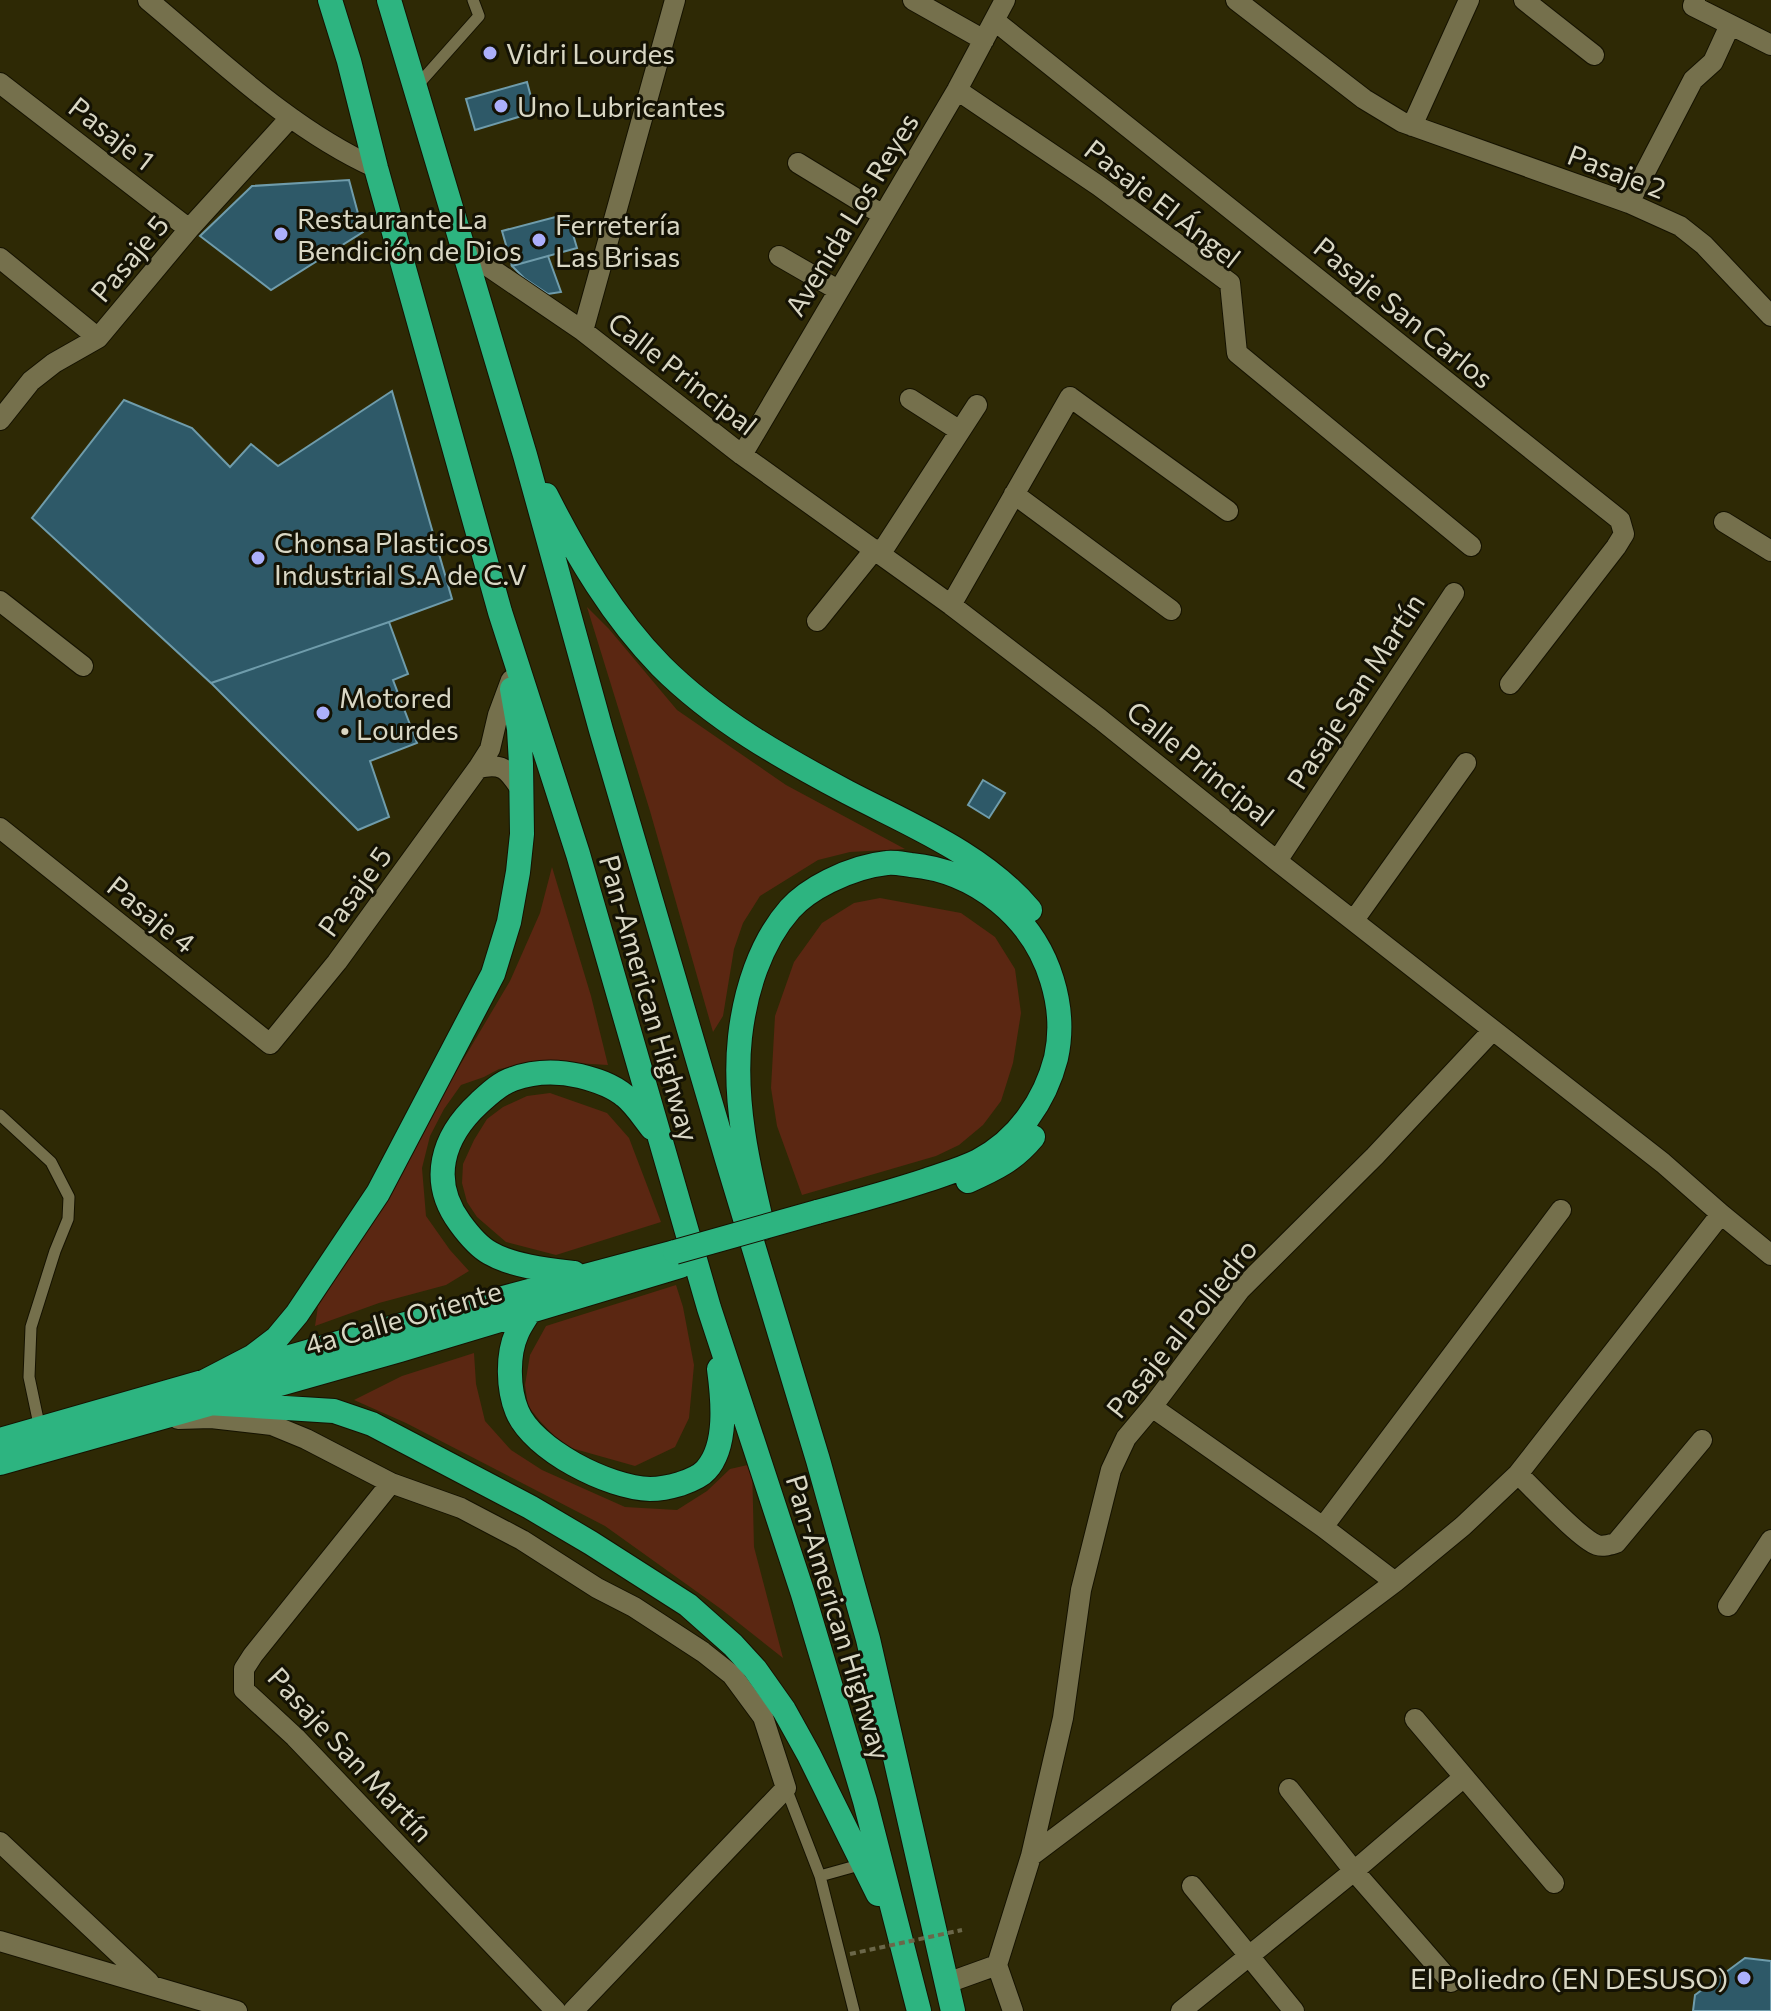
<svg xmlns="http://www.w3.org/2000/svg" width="1771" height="2011" font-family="Commissioner,sans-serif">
	<rect width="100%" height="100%" fill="#2e2905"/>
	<path fill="#5b2712" d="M587 607 609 629 677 710 786 785 905 849 850 852 818 860 760 896 743 923 734 949 723 1016 713 1032 650 811Z
		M552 867 591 996 608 1065 541 1061 499 1069 484 1077 461 1085 444 1109 430 1136 422 1168 426 1216 450 1250 469 1271 446 1285 379 1303 315 1326 318 1306 362 1236 409 1151 510 981 540 913Z
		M880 898 961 913 995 937 1015 969 1021 1013 1013 1063 1001 1101 983 1125 959 1145 936 1156 802 1195 777 1126 771 1088 775 1016 794 962 822 923 854 903Z
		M550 1093 607 1113 629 1138 661 1222 556 1255 506 1242 477 1217 467 1202 462 1183 463 1164 474 1140 487 1119 503 1107 527 1096Z
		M676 1285 683 1307 694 1365 689 1418 675 1447 635 1466 564 1446 540 1421 528 1406 525 1385 530 1355 546 1326Z
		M474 1353 476 1384 485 1421 511 1450 542 1470 625 1507 677 1510 707 1491 730 1469 752 1464 754 1547 783 1658 721 1609 605 1526 406 1423 354 1400 402 1376Z"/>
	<path fill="#2e5968" stroke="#6f9cab" stroke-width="2" d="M527 82 535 112 475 130 466 99Z
		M349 180 363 232 271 290 200 236 252 186Z
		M567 214 577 248 512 266 502 231Z
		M548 256 561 292 548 294 524 278 512 266Z
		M392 391 452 599 389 622 211 683 32 518 124 400 192 428 230 467 251 444 278 466Z
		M389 622 408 674 393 680 417 743 370 761 389 817 358 830 211 683Z
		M983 780 1005 793 989 818 968 805Z
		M1745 1958 1771 1961V2011H1693L1695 1995Z"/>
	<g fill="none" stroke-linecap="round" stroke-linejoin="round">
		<defs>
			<path id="lane" d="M416 87 479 16 473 0
				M0 1115 51 1162 69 1197 68 1219 55 1251 31 1327 29 1377 40 1429
				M786 1788 820 1876 854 2011
				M820 1876 863 1864"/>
			<path id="street" d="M148 0C220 60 290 129 376 168
				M913 0 984 40
				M1236 0 1364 99 1402 122 1629 203 1680 226 1704 245 1771 316
				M1524 0 1594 55
				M1695 0 1693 6 1771 45
				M995 21 1620 520 1624 534 1616 547 1510 684
				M0 83 189 229
				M957 90 1099 186 1230 283 1237 353 1471 546
				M1412 126 1469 0
				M798 163 883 215
				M1629 203 1693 80 1713 62 1730 25
				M464 250 583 331 742 455 951 605 1100 719 1277 861 1663 1163 1721 1214 1771 1255
				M779 256 838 290
				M0 258 98 338
				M583 331 675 0
				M910 399 960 431
				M0 420 31 381 54 363 98 338 189 229 290 118
				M742 455 957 90 1005 0
				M1014 494 1171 610
				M1724 522 1771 551
				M881 553 977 405
				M0 601 83 666
				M951 605 1070 397 1228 511
				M817 621 875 549
				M478 768C505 762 508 771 522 791
				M0 828 270 1044 337 962 478 768 490 749 498 715 511 680
				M1277 861 1454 593
				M1354 920 1466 763
				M1152 1407 1323 1527 1395 1582
				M178 1419 211 1418 272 1425 306 1439 391 1483 461 1508 522 1540 597 1588 634 1607 703 1652 732 1675 763 1717 786 1788 573 2011
				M1518 1474C1534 1489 1580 1539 1597 1545 1603 1547 1609 1545 1616 1543L1702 1440
				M391 1483 253 1655 244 1669V1690L295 1737 556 2011
				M1323 1527 1561 1210
				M1728 1606 1771 1540
				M1415 1719 1554 1883
				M1289 1789 1354 1871 1451 1982
				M0 1842 149 1982
				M1031 1856 1395 1582 1463 1526 1518 1474 1721 1214
				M1192 1886 1294 2011
				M0 1941 237 2011
				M997 1965 1013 2011
				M947 1983 997 1965 1031 1856 1063 1718 1081 1590 1111 1470 1126 1438 1152 1407 1240 1290 1375 1156 1493 1030
				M1181 2011 1354 1871 1464 1777"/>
			<path id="highway" d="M330 0 349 61 376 168 500 612 578 854 709 1308 803 1594 865 1801 919 2011
				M389 0 525 455 601 730 727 1159 818 1460 868 1639 953 2011
				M546 495C577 556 613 617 661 666 715 720 781 757 847 792 910 825 983 854 1030 910
				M968 1181C995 1169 1014 1160 1033 1137
				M763 1228C748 1166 733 1101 740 1037 745 992 760 943 790 909 800 898 815 888 829 881 847 872 867 865 887 863 894 862 903 864 911 865 976 871 1033 917 1052 980 1060 1006 1062 1031 1056 1058 1045 1101 1018 1140 978 1161 962 1169 944 1174 927 1180 891 1192 854 1202 817 1212
				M574 1273C549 1270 512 1266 490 1253 479 1247 468 1234 460 1223 429 1181 442 1137 479 1103 489 1094 500 1083 513 1079 535 1071 558 1071 580 1076 596 1080 612 1085 625 1096 635 1104 644 1118 652 1128
				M529 1312C525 1319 520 1326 517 1333 507 1355 508 1389 517 1411 533 1450 609 1488 650 1489 659 1489 670 1487 680 1484 689 1481 700 1477 706 1470 728 1446 723 1399 719 1369
				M200 1384 252 1357 277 1338 297 1314 378 1193 493 974 509 922 518 872 522 834 521 764 519 729 512 689
				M207 1403 334 1411 372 1424 530 1507 591 1543 688 1605 733 1645 755 1669 784 1710 809 1755 878 1894
				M0 1440 398 1326 675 1252
				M0 1463 400 1350 680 1266"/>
		</defs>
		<use href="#lane" stroke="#151200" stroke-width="13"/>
		<use href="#street" stroke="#151200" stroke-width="22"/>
		<use href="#highway" stroke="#151200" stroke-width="26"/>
		<use href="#lane" stroke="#75704c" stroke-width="11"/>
		<use href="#street" stroke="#75704c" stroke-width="20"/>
		<use href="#highway" stroke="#2db480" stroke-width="24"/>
		<defs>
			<path id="highway-bridge" d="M675 1252 817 1212"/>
		</defs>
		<use href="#highway-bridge" stroke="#151200" stroke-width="26" stroke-linecap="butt"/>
		<path stroke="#6b6749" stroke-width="4" stroke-dasharray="6 4" stroke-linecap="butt" d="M850 1954 962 1930"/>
		<use href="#highway-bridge" stroke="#2db480" stroke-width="24"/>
	</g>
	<g fill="#acaffb" stroke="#141204" stroke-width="3">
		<circle cx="490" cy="53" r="8"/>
		<circle cx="501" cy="106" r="8"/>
		<circle cx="281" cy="234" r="8"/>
		<circle cx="539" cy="240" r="8"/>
		<circle cx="258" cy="558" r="8"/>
		<circle cx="323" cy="713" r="8"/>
		<circle cx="1744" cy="1978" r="8"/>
	</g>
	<g text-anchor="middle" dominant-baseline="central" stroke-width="6" stroke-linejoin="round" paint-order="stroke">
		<g font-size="28" fill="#d9d7c4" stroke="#141204" text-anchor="start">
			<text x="506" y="53">Vidri Lourdes</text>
			<text x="517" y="106">Uno Lubricantes</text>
			<text x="297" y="218">Restaurante La<tspan x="297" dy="32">Bendición de Dios</tspan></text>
			<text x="555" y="224">Ferretería<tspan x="555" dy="32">Las Brisas</tspan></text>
			<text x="274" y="542">Chonsa Plasticos<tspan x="274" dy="32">Industrial S.A de C.V</tspan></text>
			<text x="339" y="697">Motored<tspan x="339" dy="32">• Lourdes</tspan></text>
			<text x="1728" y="1978" text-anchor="end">El Poliedro (EN DESUSO)</text>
		</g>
		<g font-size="28" fill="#d9d7c4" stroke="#141204">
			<text transform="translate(112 133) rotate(38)">Pasaje 1</text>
			<text transform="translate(1617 171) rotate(21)">Pasaje 2</text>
			<text transform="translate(1163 203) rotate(38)">Pasaje El Ángel</text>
			<text transform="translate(851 214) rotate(-59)">Avenida Los Reyes</text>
			<text transform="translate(129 258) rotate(-50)">Pasaje 5</text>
			<text transform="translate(1404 312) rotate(39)">Pasaje San Carlos</text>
			<text transform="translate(683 373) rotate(38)">Calle Principal</text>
			<text transform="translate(1355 691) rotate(-57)">Pasaje San Martín</text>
			<text transform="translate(1201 763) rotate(39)">Calle Principal</text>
			<text transform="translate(354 891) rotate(-54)">Pasaje 5</text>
			<text transform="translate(152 914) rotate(39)">Pasaje 4</text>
			<text transform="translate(650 998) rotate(74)">Pan-American Highway</text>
			<text transform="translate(403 1317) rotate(-16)">4a Calle Oriente</text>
			<text transform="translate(1181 1328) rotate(-51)">Pasaje al Poliedro</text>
			<text transform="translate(839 1617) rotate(73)">Pan-American Highway</text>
			<text transform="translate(351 1754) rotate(47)">Pasaje San Martín</text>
		</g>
	</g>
</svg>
